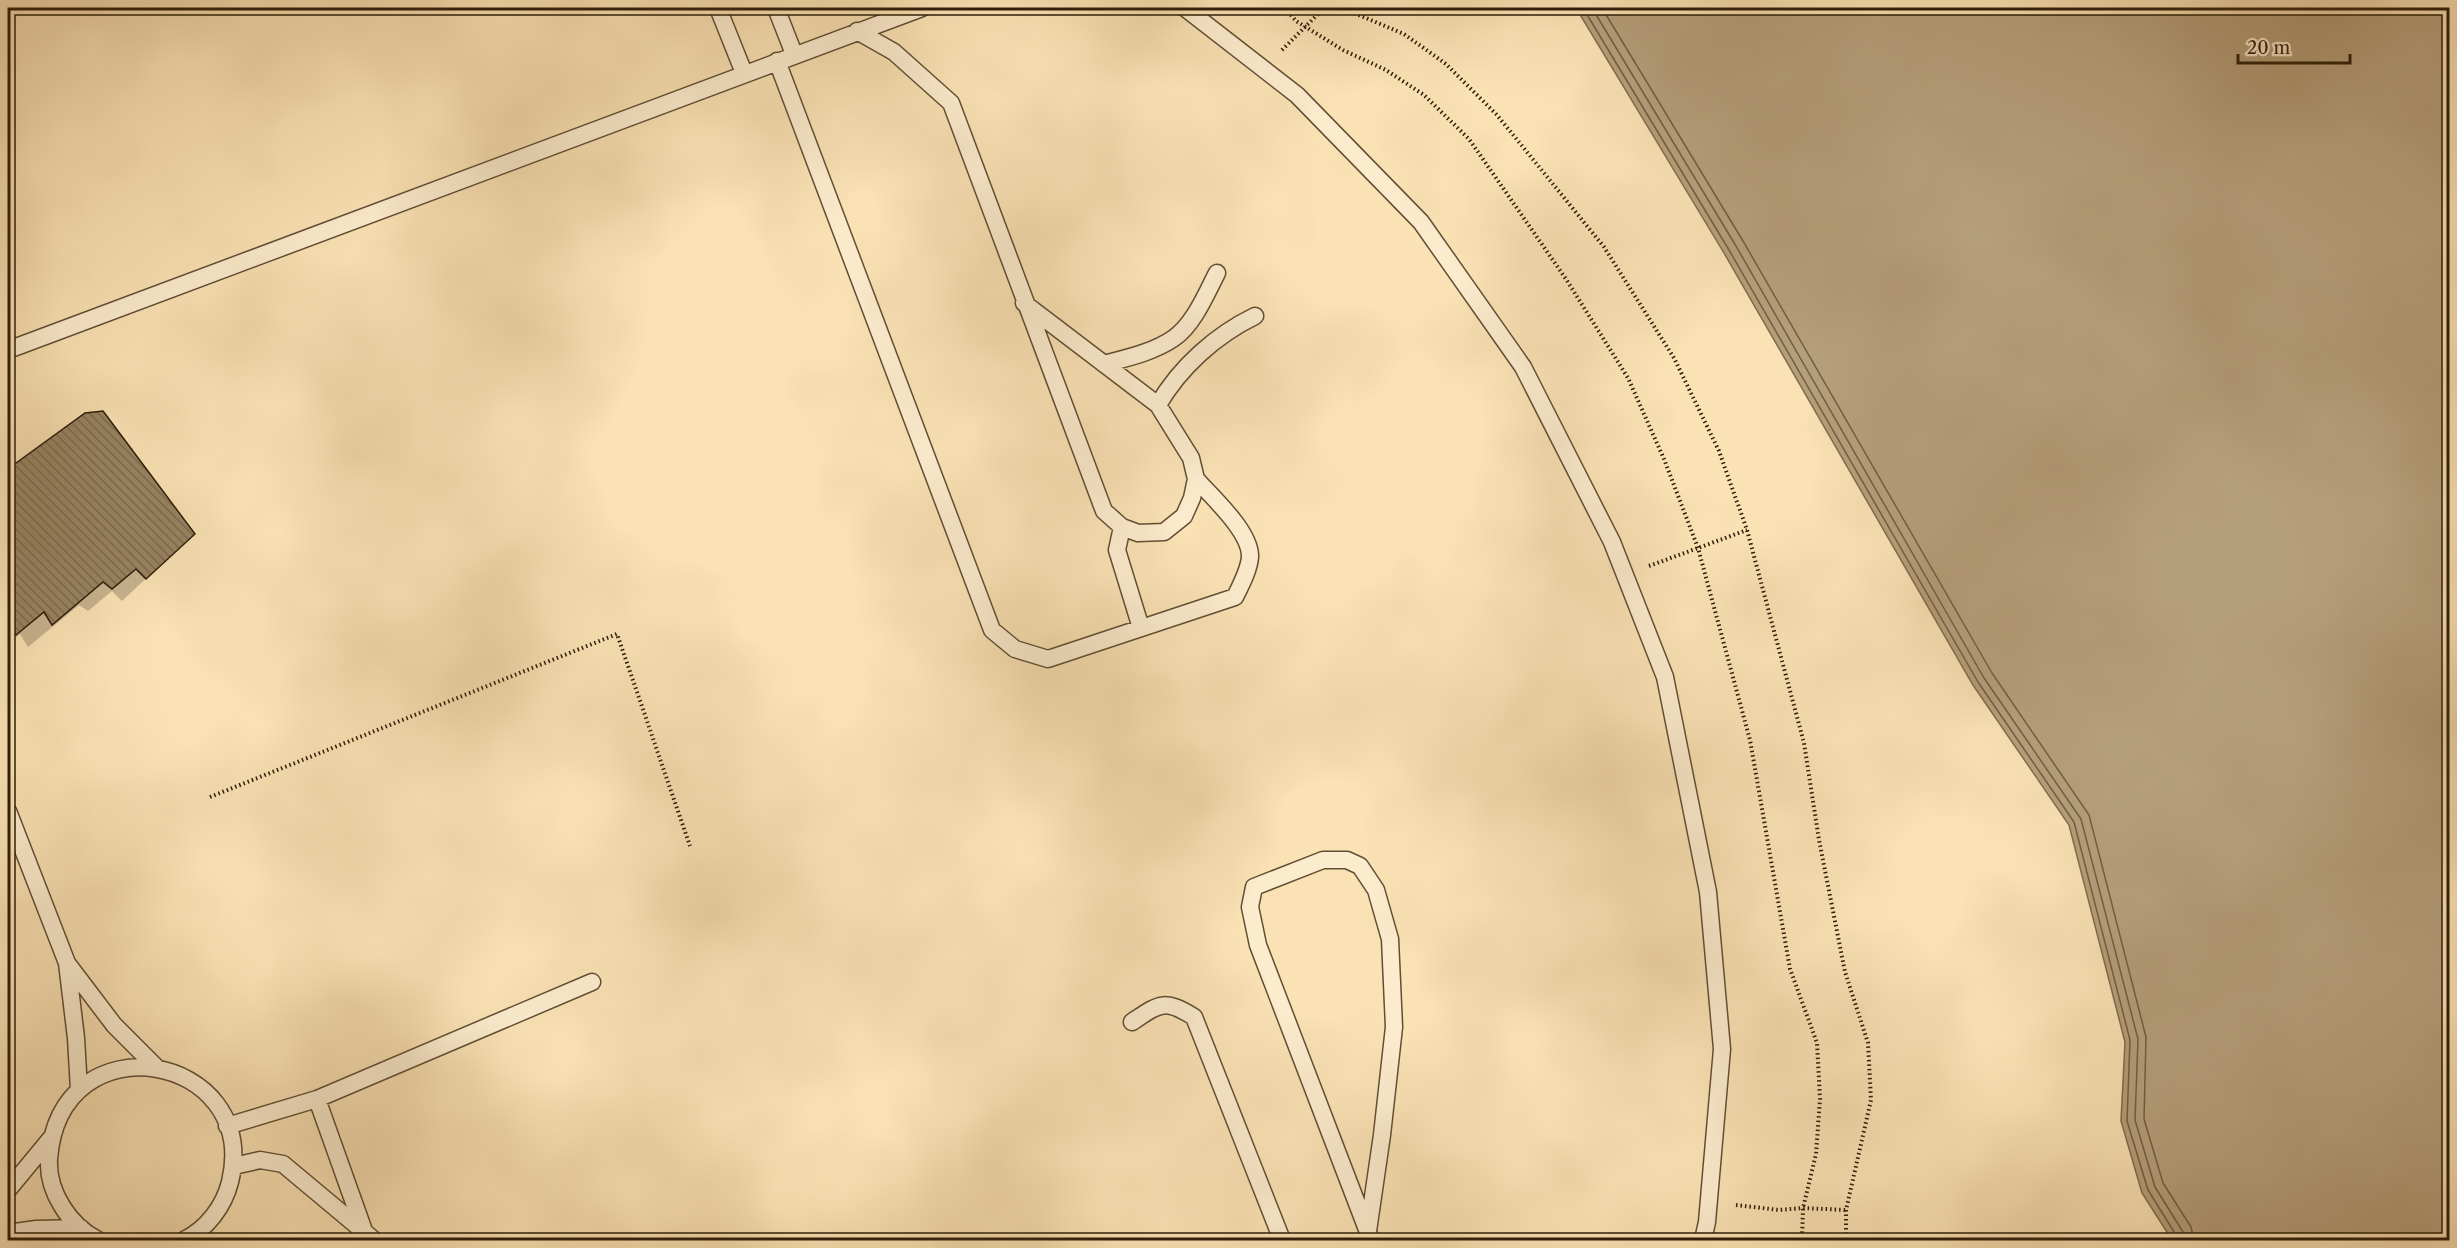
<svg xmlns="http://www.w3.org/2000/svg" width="2457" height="1248" font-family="'Libre Caslon Text',serif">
	<defs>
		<pattern id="building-back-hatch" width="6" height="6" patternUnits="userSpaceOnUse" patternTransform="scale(1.5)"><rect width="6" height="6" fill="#988362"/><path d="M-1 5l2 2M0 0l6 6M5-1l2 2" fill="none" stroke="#7c6b4f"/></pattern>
	</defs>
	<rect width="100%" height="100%" fill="#fae2b4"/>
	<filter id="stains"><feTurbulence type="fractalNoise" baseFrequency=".00333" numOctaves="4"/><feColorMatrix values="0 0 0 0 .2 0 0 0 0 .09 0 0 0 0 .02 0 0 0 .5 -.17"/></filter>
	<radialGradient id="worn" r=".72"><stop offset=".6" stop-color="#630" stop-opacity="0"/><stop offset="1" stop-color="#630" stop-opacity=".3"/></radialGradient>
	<path fill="#b59f7a" stroke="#7f6b4d" stroke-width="1.5" d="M1576 8H2449V1240H2172L2142 1193 2121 1121 2125 1042 2069 825 1973 685 1724 253Z"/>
	<path fill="#0003" d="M86 415 169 557 122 601 112 591 88 611 79 605 28 647 20 634 8 644V470Z"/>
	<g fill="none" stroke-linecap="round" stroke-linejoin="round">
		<path stroke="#725e42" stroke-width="1.5" d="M1583 8 1729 250 1978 682 2074 822 2130 1040 2127 1121 2148 1190 2176 1235 2177 1240
			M1592 8 1736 246 1984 678 2081 819 2138 1039 2135 1120 2155 1187 2183 1232 2185 1240
			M1602 8 1743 241 1992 673 2089 815 2146 1037 2144 1119 2163 1183 2191 1227 2194 1240"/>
	</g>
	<path fill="url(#building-back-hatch)" stroke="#2e1d09" stroke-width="1.5" d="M103 411 195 534 146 579 136 569 112 589 103 582 52 625 44 612 16 635 8 626V586L11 583 8 579V469L85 413Z"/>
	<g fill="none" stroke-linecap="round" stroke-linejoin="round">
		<defs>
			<path id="service" d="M718 8 744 73
				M776 8 794 54
				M1185 8 1297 95 1421 222 1523 367 1612 542 1665 677 1708 892 1722 1049 1707 1222 1703 1240
				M857 31 894 52 951 103 1104 511 1122 527 1138 533 1164 532 1184 516 1192 498 1196 479 1191 458 1158 405 1024 303
				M777 61 992 630 1015 649 1048 659 1235 597C1241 585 1249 570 1250 557 1251 532 1212 497 1196 479
				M8 350 922 8
				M1104 364C1127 358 1154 352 1174 338 1194 324 1206 294 1217 273
				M1158 405C1180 367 1216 335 1255 316
				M1122 527 1117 550 1141 628
				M8 811 67 963 76 1038 79 1090
				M67 963 114 1025 156 1067
				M1132 1022C1159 1004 1164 998 1194 1017L1282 1240
				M317 1099 363 1228
				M227 1126 317 1099 592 982
				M234 1166 260 1160 283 1164 374 1240
				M8 1190 51 1138
				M1368 1231 1382 1135 1394 1027 1390 939 1376 890 1360 866 1347 860H1323L1254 887 1250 907 1258 945 1371 1240
				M8 1233 36 1229 81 1228
				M98 1240C70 1226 47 1192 49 1159 60 1016 261 1053 230 1182 224 1206 207 1229 184 1240"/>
		</defs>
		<use href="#service" stroke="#614e34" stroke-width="19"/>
		<path stroke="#2e1d09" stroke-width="4" stroke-dasharray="1.5 3" stroke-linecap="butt" d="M1285 8 1296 21 1343 50 1386 70 1424 95 1469 139 1566 279 1628 378 1664 459 1698 548 1750 740 1790 969 1817 1043 1820 1099 1816 1154 1803 1208 1802 1240
			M1342 8 1404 34 1446 64 1497 115 1604 247 1674 358 1719 451 1747 530 1804 743 1819 840 1845 972 1868 1043 1871 1100 1846 1210V1240
			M1282 50 1324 8
			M1649 566 1747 530
			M210 797 617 634 690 846
			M1736 1205 1779 1210 1803 1208 1846 1210"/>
		<use href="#service" stroke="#fcecce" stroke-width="16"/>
	</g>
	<rect width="2457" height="1248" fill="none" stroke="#fae2b4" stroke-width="30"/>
	<rect x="9" y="9" width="2439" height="1230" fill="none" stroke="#2e1d09" stroke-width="3"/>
	<rect x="15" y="15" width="2427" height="1218" fill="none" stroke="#2e1d09" stroke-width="1.5"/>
	<path d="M2238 54v9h112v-9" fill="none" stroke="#2e1d09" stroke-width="3"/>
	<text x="2247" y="54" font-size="18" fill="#2e1d09" stroke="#fcecce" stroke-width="4.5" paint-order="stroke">20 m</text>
	<rect width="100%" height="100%" filter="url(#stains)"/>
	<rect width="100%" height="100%" fill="url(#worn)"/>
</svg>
